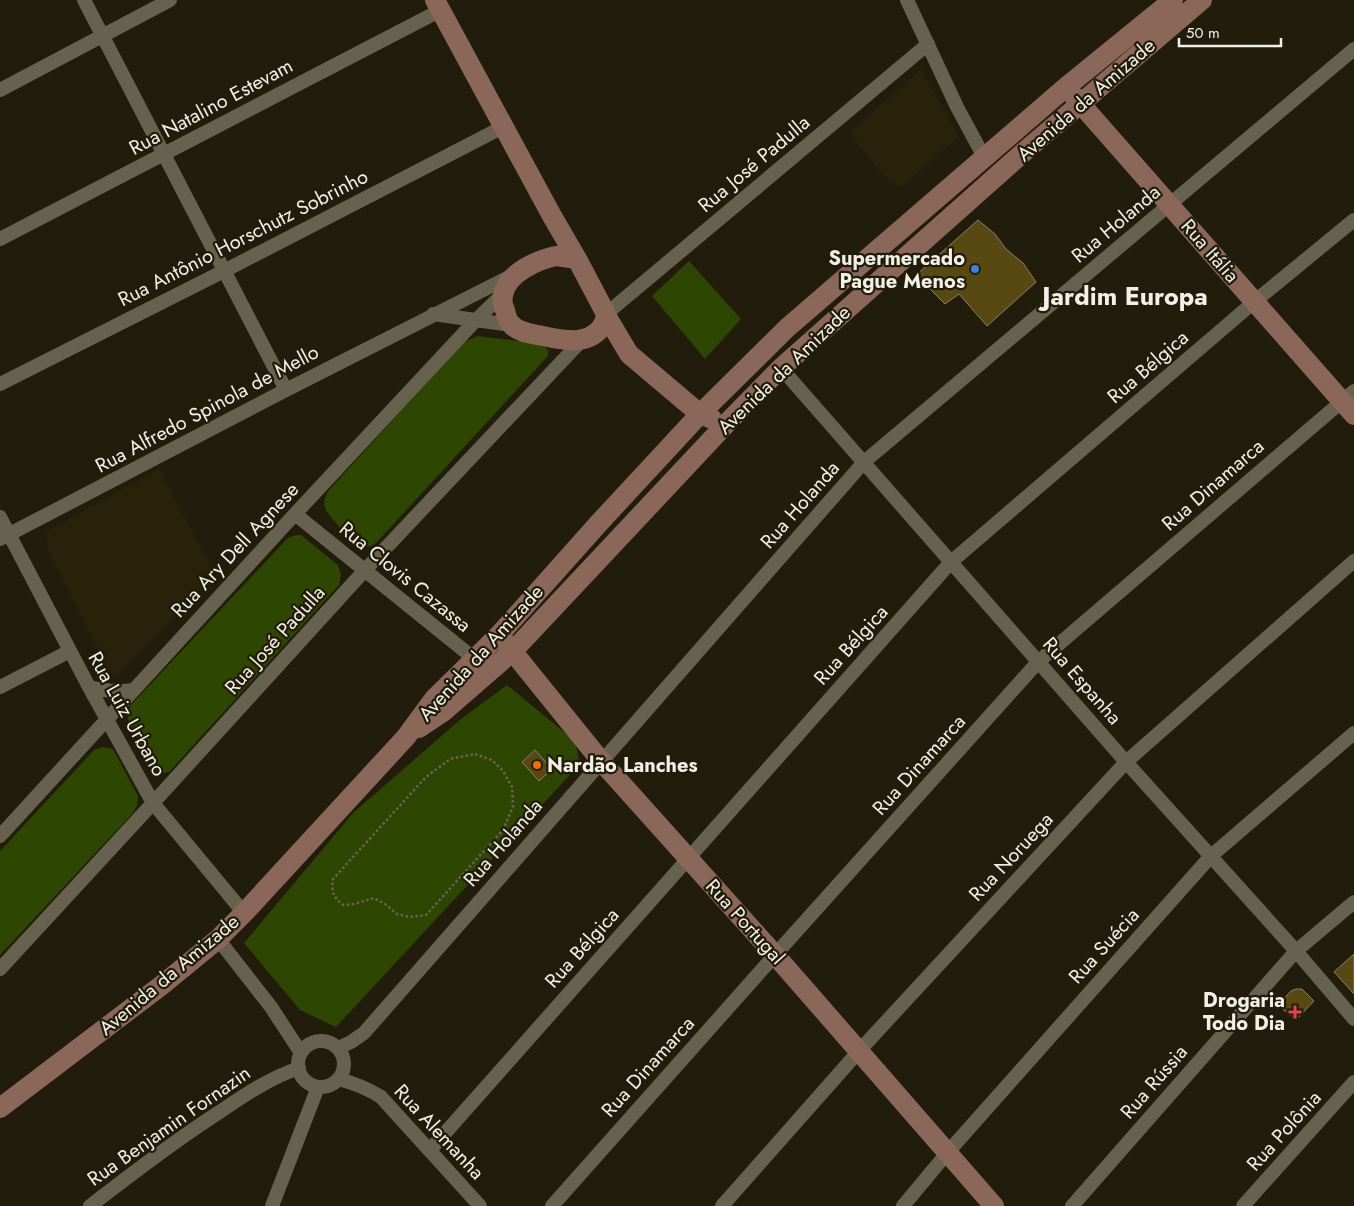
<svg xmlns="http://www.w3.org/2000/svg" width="1354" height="1206" font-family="Jost,sans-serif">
	<rect width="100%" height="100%" fill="#211c0c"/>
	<path fill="#29220b" d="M921 69 959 136 901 188 885 178 849 133Z
		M159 469 216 575 117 676 110 673 48 551 46 532Z"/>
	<path fill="#2d4601" d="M689 261 741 319 705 359 652 296Z
		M477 336 542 344 548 350V356L377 542C372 546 365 549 359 546 353 542 327 515 325 508 323 502 325 496 329 490L464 342Z
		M296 535H301L338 565 341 575 339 585 170 771C164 774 159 774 154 769L130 726 128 719 130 706 285 541 288 538Z
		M507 685 575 741 580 764 336 1027 300 1010 244 943 354 812 461 719Z
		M103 747 113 749 138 796 137 806 132 814 0 955V851L94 750Z"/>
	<path fill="#584913" stroke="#86816e" d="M978 220 995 234 1006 249 1023 263 1036 282 987 326 959 294 945 304 916 275Z
		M535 750 552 769 539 781 522 762Z
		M1354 954V994L1334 972Z
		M1296 989H1302L1314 1001 1296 1020 1278 1005 1291 991Z"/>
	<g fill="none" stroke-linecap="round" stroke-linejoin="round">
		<path stroke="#686456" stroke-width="2.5" stroke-dasharray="2.5 2.5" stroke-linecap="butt" d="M475 754 492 760 503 771 512 787 513 807 503 830 426 915 410 917 397 914 385 904 374 898 354 904 343 905C333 896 331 893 333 879L426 777 450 759Z"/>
		<path stroke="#67614f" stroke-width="14" d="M84 0 286 390
			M907 0 957 107 984 157
			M0 90 170 0
			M0 239 441 10
			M433 314 511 325
			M606 314 928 44
			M781 368 1126 762 1296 951 1354 1019
			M0 384 224 271 503 127
			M295 514 482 665
			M0 517 89 687 153 803 244 913
			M0 539 286 390 513 275
			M0 687 70 651
			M89 687C104 691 118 692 134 690
			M0 836 295 514 476 320 502 295
			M218 939 271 1007 301 1053
			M0 969 153 803 365 570 582 340
			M298 1064a23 23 0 1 1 46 0a23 23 0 1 1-46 0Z
			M338 1048 351 1042 364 1033 864 462 1354 49
			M338 1079C354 1083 367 1088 381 1097L480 1206
			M430 1150 951 562 1254 302 1354 220
			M90 1206C133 1173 176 1140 221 1111 246 1094 270 1078 299 1068
			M272 1206 318 1087
			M552 1206 775 955 1038 662 1354 391
			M722 1206 859 1051 1126 762 1354 561
			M903 1206 948 1152 1211 856 1354 733
			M1072 1206 1296 951 1354 902
			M1243 1206 1354 1082"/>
		<path stroke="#8b675a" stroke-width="20" d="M435 0 552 216 577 259
			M1072 94 1354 415
			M556 256 577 259 606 314C606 319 604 323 601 328 586 346 563 340 543 336 533 334 518 333 511 324 508 321 506 315 505 310 503 306 502 300 503 295 507 273 537 260 556 256Z
			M607 317 629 354 700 414 712 419
			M505 642 601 761 775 955 994 1206
			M419 728 443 712 513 651 726 424 781 368 1018 157 1202 0
			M0 1108 162 985 218 939 244 913 406 737 434 699 499 635 599 523 700 414 787 328 1066 87 1173 0"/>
	</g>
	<circle fill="#3f7fe0" stroke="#211c0c" stroke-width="2" cx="975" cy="269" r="5"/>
	<circle fill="#e8710a" stroke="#211c0c" stroke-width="2" cx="537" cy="765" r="5"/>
	<path fill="#e0444e" stroke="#211c0c" stroke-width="2" d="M1292.5 1004.5h5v5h5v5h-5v5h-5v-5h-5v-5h5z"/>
	<g text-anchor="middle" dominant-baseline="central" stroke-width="4.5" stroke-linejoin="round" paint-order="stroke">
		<g font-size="20" fill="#f2efe5" stroke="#211c0c">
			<text transform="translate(1086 100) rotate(-41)">Avenida da Amizade</text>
			<text transform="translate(211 107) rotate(-28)">Rua Natalino Estevam</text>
			<text transform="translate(754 164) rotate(-40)">Rua José Padulla</text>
			<text transform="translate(1116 224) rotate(-40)">Rua Holanda</text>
			<text transform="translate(243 238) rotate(-27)">Rua Antônio Horschutz Sobrinho</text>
			<text transform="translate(1210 251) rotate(49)">Rua Itália</text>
			<text transform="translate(1148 367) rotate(-41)">Rua Bélgica</text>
			<text transform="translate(784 370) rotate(-44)">Avenida da Amizade</text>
			<text transform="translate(207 409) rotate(-28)">Rua Alfredo Spinola de Mello</text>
			<text transform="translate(1213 485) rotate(-41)">Rua Dinamarca</text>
			<text transform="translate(800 505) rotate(-49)">Rua Holanda</text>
			<text transform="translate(235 550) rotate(-47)">Rua Ary Dell Agnese</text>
			<text transform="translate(405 577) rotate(39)">Rua Clovis Cazassa</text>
			<text transform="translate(275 640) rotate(-48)">Rua José Padulla</text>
			<text transform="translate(851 645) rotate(-48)">Rua Bélgica</text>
			<text transform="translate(481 653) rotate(-48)">Avenida da Amizade</text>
			<text transform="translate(1082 681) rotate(49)">Rua Espanha</text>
			<text transform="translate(127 714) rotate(61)">Rua Luiz Urbano</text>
			<text transform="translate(919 765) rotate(-48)">Rua Dinamarca</text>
			<text transform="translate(503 843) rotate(-49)">Rua Holanda</text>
			<text transform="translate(1011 857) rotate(-47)">Rua Noruega</text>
			<text transform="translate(745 922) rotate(48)">Rua Portugal</text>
			<text transform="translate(1104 946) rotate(-48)">Rua Suécia</text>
			<text transform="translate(582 948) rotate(-48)">Rua Bélgica</text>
			<text transform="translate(169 975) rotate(-40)">Avenida da Amizade</text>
			<text transform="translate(648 1067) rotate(-48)">Rua Dinamarca</text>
			<text transform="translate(1154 1082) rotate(-49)">Rua Rússia</text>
			<text transform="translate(169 1126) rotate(-35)">Rua Benjamin Fornazin</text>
			<text transform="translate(1284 1131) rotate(-48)">Rua Polônia</text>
			<text transform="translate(439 1132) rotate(47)">Rua Alemanha</text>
		</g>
		<g font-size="20" font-weight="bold" fill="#f2efe5" stroke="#211c0c" text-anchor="end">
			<text x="965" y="258">Supermercado<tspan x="965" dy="23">Pague Menos</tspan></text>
			<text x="547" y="765" text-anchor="start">Nardão Lanches</text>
			<text x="1285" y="1000">Drogaria<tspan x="1285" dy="23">Todo Dia</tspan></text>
		</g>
		<g font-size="25" font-weight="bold" fill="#f2efe5" stroke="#211c0c">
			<text x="1125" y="296">Jardim Europa</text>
		</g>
	</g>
	<path d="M1179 38v8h102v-8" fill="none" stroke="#f2efe5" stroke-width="2.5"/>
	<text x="1186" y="38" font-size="15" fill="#f2efe5" stroke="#211c0c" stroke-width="4" paint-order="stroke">50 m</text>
</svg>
